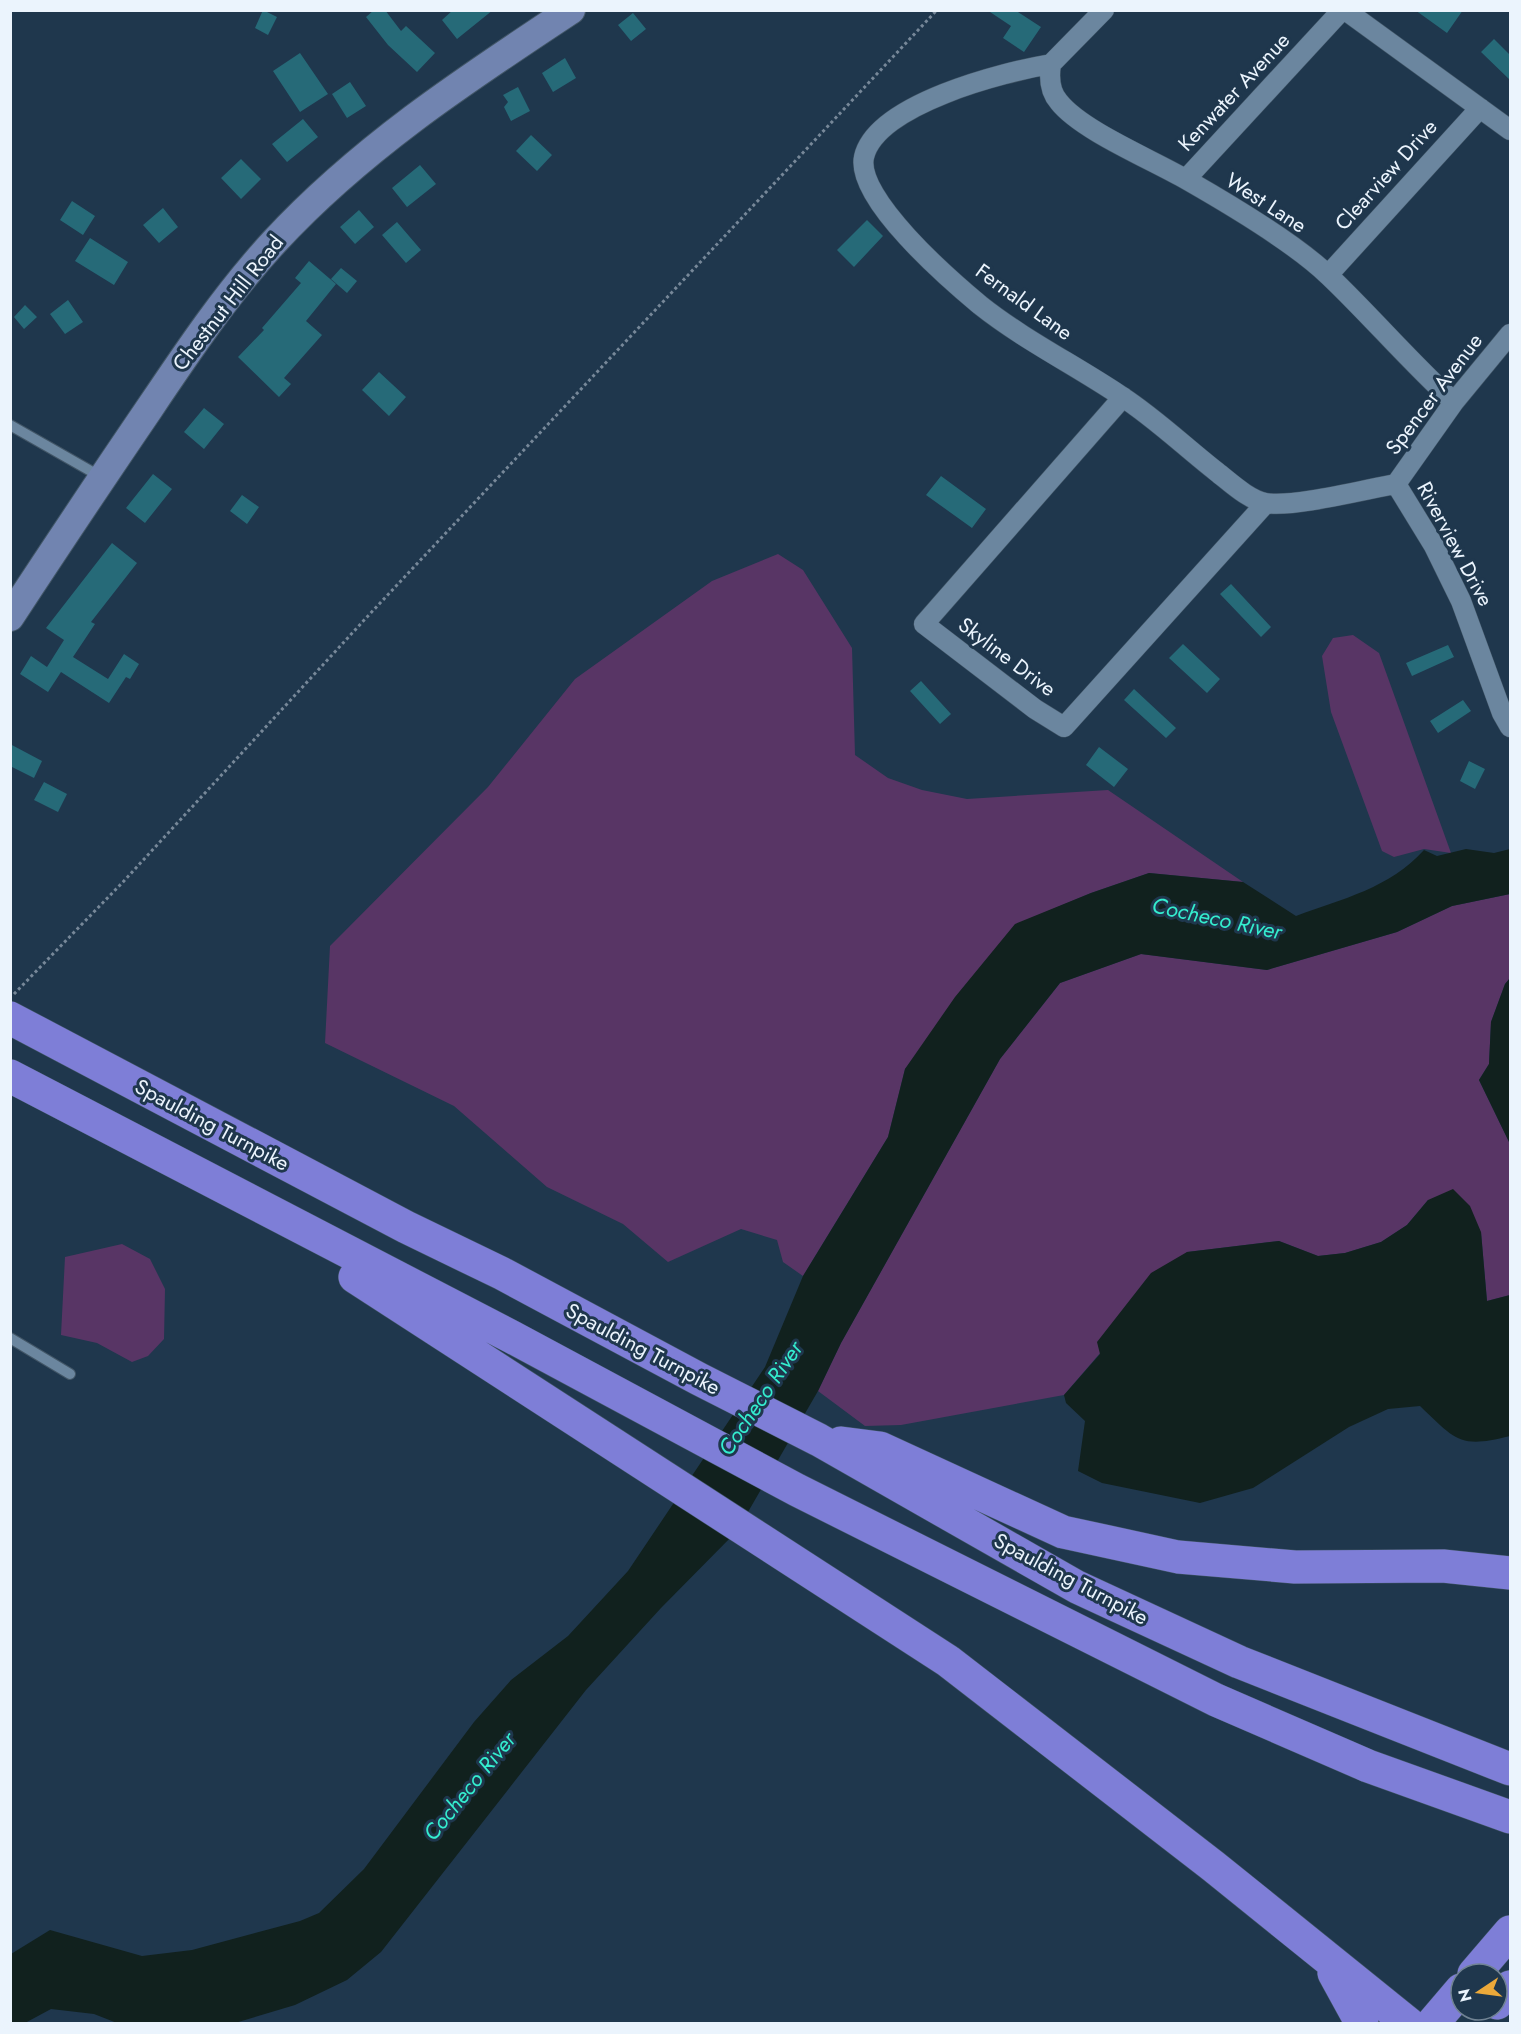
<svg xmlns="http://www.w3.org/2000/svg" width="1521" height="2034" font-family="Jost,sans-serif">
	<rect width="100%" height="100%" fill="#1f374d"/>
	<path fill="#583565" d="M778 554 803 570 852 648 855 755 888 778 922 790 967 799 1108 790 1243 882 1149 873 1091 893 1015 925 905 1069 888 1137 803 1276 783 1262 777 1240 741 1229 668 1262 623 1224 547 1187 454 1106 325 1043 330 946 488 787 575 679 712 581Z
		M1353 635 1379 653 1451 853 1424 849 1394 857 1382 851 1331 712 1322 656 1333 638Z
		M1510 894V978L1505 984 1491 1022 1489 1064 1479 1080 1510 1144V1295L1487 1301 1481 1232 1428 1200 1407 1225 1381 1242 1345 1253 1318 1256 1279 1241 1187 1252 1064 1395 901 1425 865 1426 818 1391 841 1343 1000 1059 1060 983 1141 954 1267 970 1397 932 1452 906Z
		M122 1244 150 1259 165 1289 164 1339 148 1356 132 1362 97 1343 61 1335 65 1257Z"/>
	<path fill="#11211e" d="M1466 849 1494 853 1510 849V894L1452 906 1397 932 1267 970 1141 954 1060 983 1000 1059 841 1343 818 1391 737 1531 661 1608 586 1690 381 1952 347 1980 295 2005 235 2023H117L94 2014 51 2009 25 2023 11 2024V1954L50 1930 142 1956 192 1950 300 1921 319 1913 364 1869 474 1722 511 1680 568 1636 628 1571 765 1367 803 1276 888 1137 905 1069 955 997 1015 924 1091 893 1149 873 1243 882 1296 916C1342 899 1390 888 1424 850L1437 856Z
		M1510 978V1144L1479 1080 1489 1064 1491 1022 1505 984Z
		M1453 1189 1470 1206 1481 1232 1487 1301 1510 1295V1436C1459 1449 1456 1440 1420 1406L1388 1409 1349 1427 1253 1488 1200 1503 1102 1483 1078 1471 1085 1421 1066 1403 1064 1395 1100 1354 1097 1342 1151 1273 1187 1252 1279 1241 1318 1256 1345 1253 1381 1242 1407 1225 1428 1200Z"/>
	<path fill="#266a78" d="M263 10 277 17 268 35 255 28Z
		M374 10H385L401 31 406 26 435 53 417 72 388 45 366 17Z
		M453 10H493L457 39 442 20Z
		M987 10H1015L1041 27 1024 52 1003 38 1011 26Z
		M1415 10H1463L1447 33Z
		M633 13 646 29 631 41 618 25Z
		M1494 39 1510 55V80L1481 52Z
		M300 53 328 94 300 112 273 71Z
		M565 58 576 78 553 92 542 73Z
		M350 82 366 106 347 118 332 94Z
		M518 87 530 111 511 121 504 107 508 102 503 95Z
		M303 119 318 137 287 162 272 144Z
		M531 135 552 155 537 171 516 151Z
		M241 159 261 179 241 199 221 178Z
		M420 165 436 184 407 207 392 188Z
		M72 201 95 216 83 235 60 220Z
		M163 208 178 227 159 243 143 225Z
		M359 210 374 227 355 244 340 227Z
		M867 220 883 236 854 267 837 250Z
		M397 222 421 250 406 263 382 235Z
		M90 238 128 262 114 285 75 261Z
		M309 261 336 284 306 321 322 335 284 378 291 384 279 397 238 357 264 330 262 328 301 283 295 278Z
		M341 268 357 281 347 293 331 279Z
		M68 300 83 322 65 334 50 314Z
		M25 305 37 317 24 329 14 317Z
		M379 372 406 397 389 416 362 390Z
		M204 408 224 424 204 449 184 432Z
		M153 474 172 489 145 523 126 508Z
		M941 476 986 509 972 528 926 495Z
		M242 495 259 507 247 524 230 511Z
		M112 543 137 563 91 622 95 624 73 657 108 679 124 654 139 664 130 679 126 677 109 703 61 672 48 692 20 674 31 656 47 667 64 640 46 628Z
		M1231 584 1271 627 1261 637 1220 594Z
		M1183 644 1220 679 1207 693 1169 658Z
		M1448 645 1454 657 1412 676 1406 663Z
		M921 681 951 714 940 724 910 691Z
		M1134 689 1176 728 1166 738 1124 700Z
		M1463 700 1471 711 1438 733 1430 721Z
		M10 744 42 761 34 778 10 766Z
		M1099 747 1128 769 1114 787 1086 765Z
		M1469 761 1485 769 1475 789 1460 781Z
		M44 782 67 794 58 812 34 800Z"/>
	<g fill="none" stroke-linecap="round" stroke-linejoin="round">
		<defs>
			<path id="lane" d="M10 425 103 478
				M10 1338 70 1374"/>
			<path id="street" d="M1345 10 1510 130
				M1051 64C1004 72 876 104 864 157 855 198 950 280 980 305 1024 340 1075 365 1121 396 1155 418 1185 447 1217 472 1231 483 1249 500 1266 503 1292 508 1367 489 1396 484
				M1051 64C1049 77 1049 91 1059 102 1082 131 1153 160 1187 180 1229 204 1295 243 1329 276 1372 317 1410 362 1454 402
				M1051 64 1104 10
				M1186 179 1342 10
				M1328 275 1480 108
				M1123 397 924 624 1035 709 1064 727 1266 503
				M1396 484 1434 546 1461 601 1502 713 1510 727
				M1396 484 1454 402 1510 334"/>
			<path id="secondary" d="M10 617C56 547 102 478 149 409 188 351 227 293 274 242 361 148 465 80 571 10"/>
			<path id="highway" d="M10 1018 406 1227 503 1274 699 1379 819 1440 1077 1587 1239 1662 1510 1769
				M10 1076 512 1337 797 1490 1216 1700 1368 1766 1510 1817
				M355 1277 948 1661 1213 1866 1409 2024
				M841 1443 880 1448 1063 1532 1178 1557 1295 1567 1443 1566 1510 1573
				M1334 1973 1362 2024
				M1474 1974 1510 1932
				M1497 2003 1510 1987
				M1432 2024 1461 1990"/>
		</defs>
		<use href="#lane" stroke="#425667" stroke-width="12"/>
		<use href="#street" stroke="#425667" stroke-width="21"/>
		<use href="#secondary" stroke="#425667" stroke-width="30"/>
		<use href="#highway" stroke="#425667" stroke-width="34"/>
		<path stroke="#789" stroke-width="3" stroke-dasharray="3 3" stroke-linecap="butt" d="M14 994 123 882 367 617 937 10"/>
		<use href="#lane" stroke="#6b869f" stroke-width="10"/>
		<use href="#street" stroke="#6b869f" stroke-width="20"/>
		<use href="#secondary" stroke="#7184b0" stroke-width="28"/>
		<use href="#highway" stroke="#7e7ed7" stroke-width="33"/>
	</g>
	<g text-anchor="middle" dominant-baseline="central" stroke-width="6" stroke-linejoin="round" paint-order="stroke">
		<g font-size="21" fill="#ebf4fd" stroke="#1f374d">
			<text transform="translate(1234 92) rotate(-47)">Kenwater Avenue</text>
			<text transform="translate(1386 175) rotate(-48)">Clearview Drive</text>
			<text transform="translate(1266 203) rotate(33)">West Lane</text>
			<text transform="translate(1024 302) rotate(36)">Fernald Lane</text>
			<text transform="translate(228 303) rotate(-52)">Chestnut Hill Road</text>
			<text transform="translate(1434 394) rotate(-53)">Spencer Avenue</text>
			<text transform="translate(1455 544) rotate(62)">Riverview Drive</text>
			<text transform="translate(1007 657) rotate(37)">Skyline Drive</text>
			<text transform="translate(212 1125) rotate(28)">Spaulding Turnpike</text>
			<text transform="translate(643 1349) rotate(28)">Spaulding Turnpike</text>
			<text transform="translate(1071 1579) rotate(28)">Spaulding Turnpike</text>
		</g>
		<g font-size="22" font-style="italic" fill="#34edcf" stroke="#1f374d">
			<text transform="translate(1217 918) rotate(12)">Cocheco River</text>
			<text transform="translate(760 1398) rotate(-56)">Cocheco River</text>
			<text transform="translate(469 1786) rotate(-51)">Cocheco River</text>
		</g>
	</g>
	<rect width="1521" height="2034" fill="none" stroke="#ebf4fd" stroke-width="24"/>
	<g transform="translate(1479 1992) rotate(257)"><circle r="28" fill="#1f374d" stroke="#718393" stroke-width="1.5"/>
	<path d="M0-4.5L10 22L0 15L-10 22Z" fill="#eca93a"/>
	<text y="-9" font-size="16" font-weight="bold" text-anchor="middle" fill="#ebf4fd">N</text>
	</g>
</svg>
